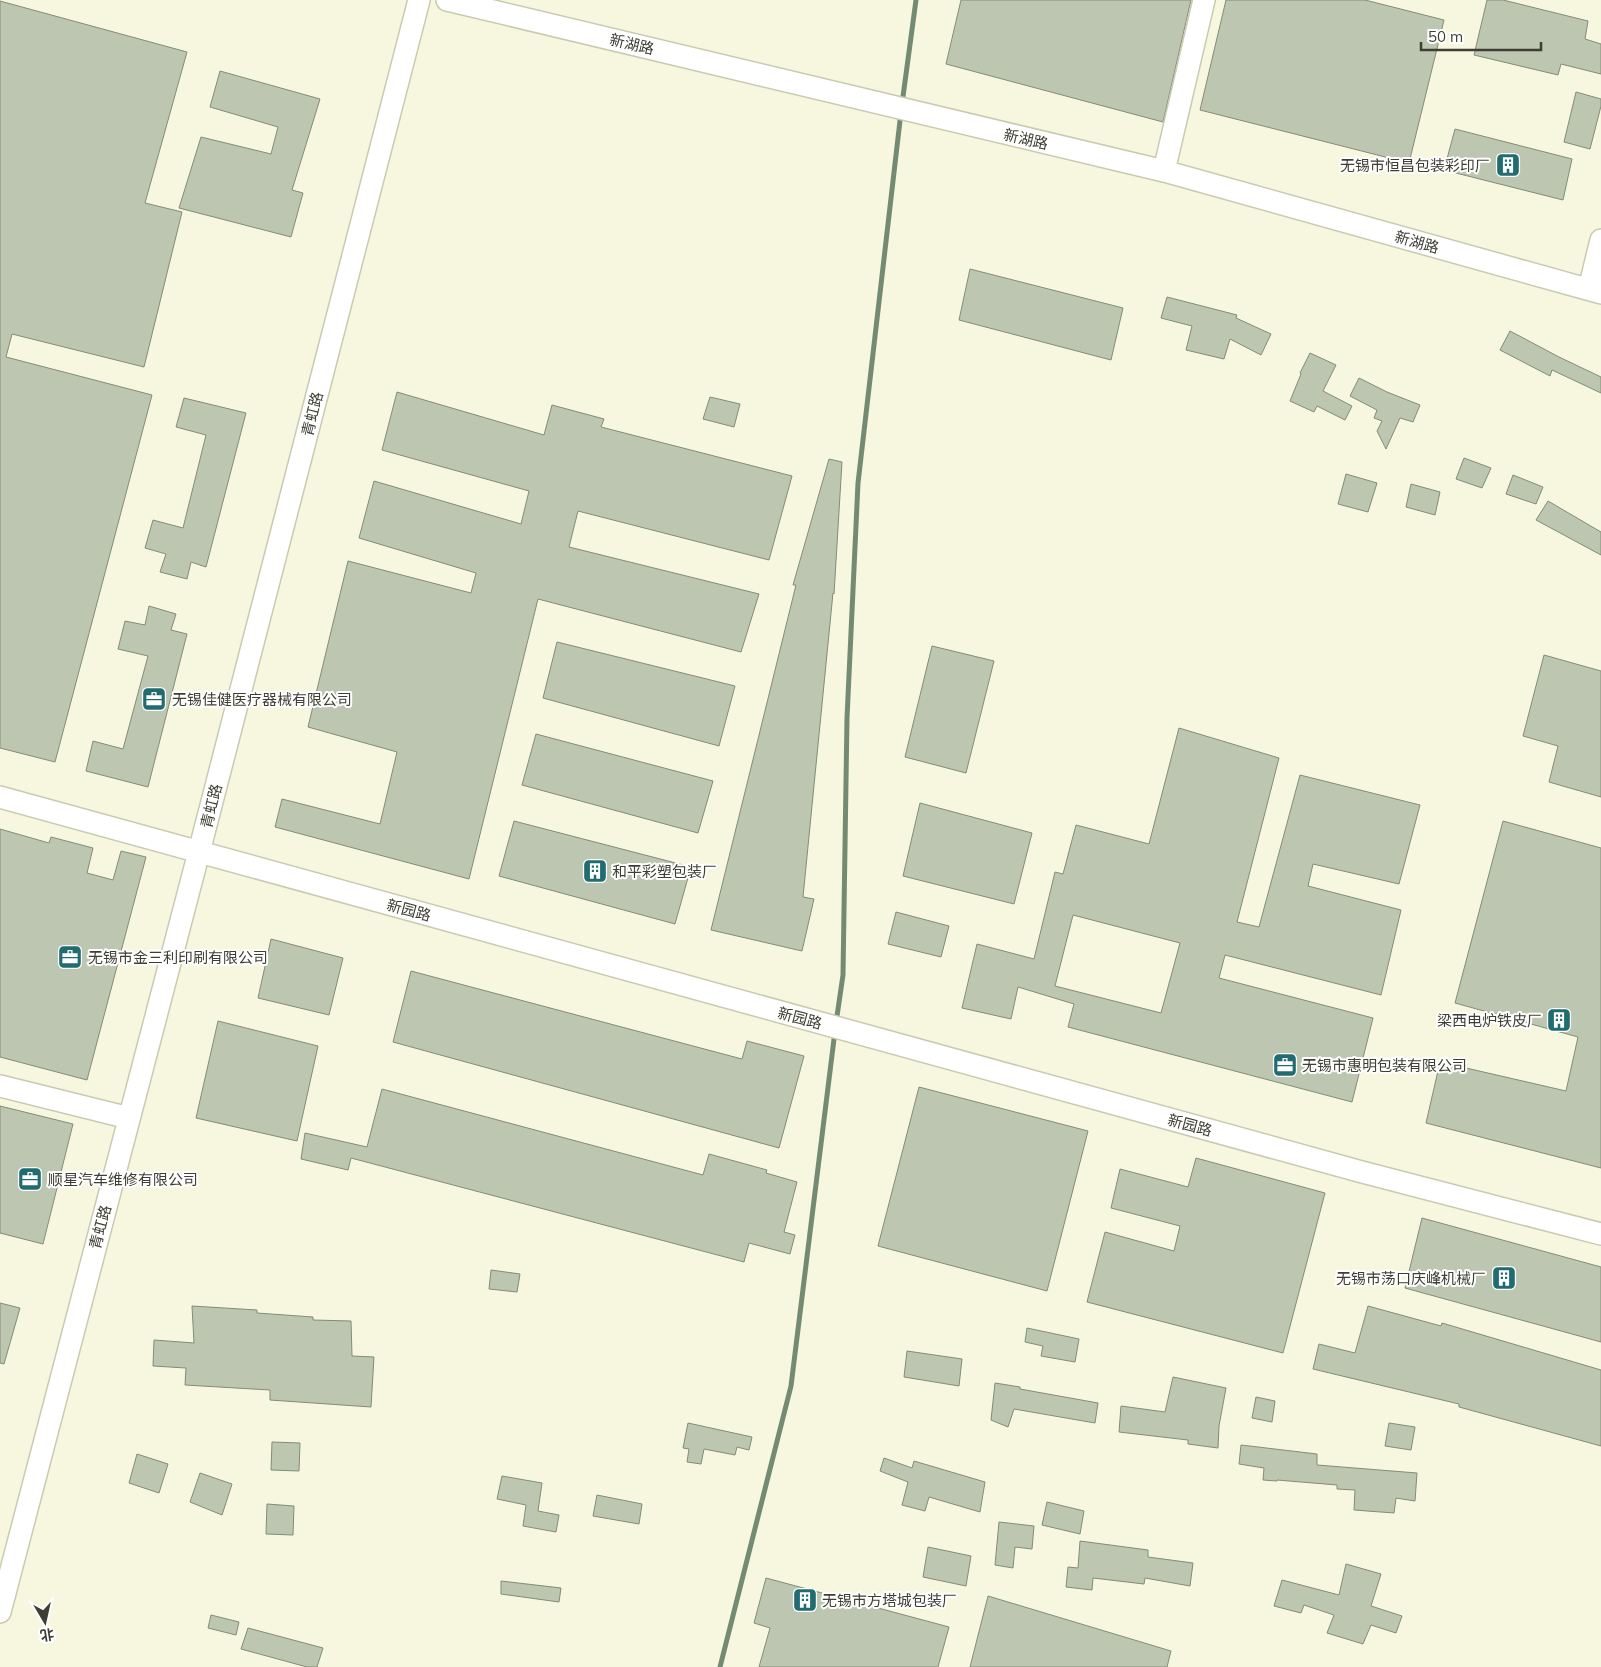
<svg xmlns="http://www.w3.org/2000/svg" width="1601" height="1667" font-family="Mulish,'Noto Sans SC',sans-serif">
	<rect width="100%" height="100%" fill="#f6f7de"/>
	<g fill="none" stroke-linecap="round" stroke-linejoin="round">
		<path stroke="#758a72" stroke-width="5" d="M902 104 916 0
			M836 1023 843 975 847 718 858 483 901 112
			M720 1667 791 1386 835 1031"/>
	</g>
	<path fill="#bcc6b0" stroke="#838c77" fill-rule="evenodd" d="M961 0H1191L1163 122 946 64Z
		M1226 0H1365L1444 20 1409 163 1200 110Z
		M1487 0H1503L1588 21 1585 39 1601 44V74L1561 64 1558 75 1474 55Z
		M0 1 187 52 145 203 182 212 144 367 12 334 6 357 152 395 55 762 0 748Z
		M220 71 320 99 292 190 303 193 291 237 179 208 201 137 271 154 278 127 210 107Z
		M1576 92 1601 99V106L1590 149 1564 142Z
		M1455 129 1572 159 1563 200 1444 170Z
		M970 269 1123 308 1111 360 959 320Z
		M1167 297 1237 315 1236 318 1271 334 1261 355 1230 339 1224 359 1186 350 1192 326 1161 318Z
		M1510 331 1559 357 1601 377V393L1552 370 1550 376 1500 350Z
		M1310 353 1336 365 1323 391 1352 406 1345 420 1317 406 1314 412 1290 401 1301 374 1300 373Z
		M1359 378 1387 392 1420 405 1413 422 1400 418 1386 449 1377 431 1382 421 1374 418 1377 410 1350 396Z
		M397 392 544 435 552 405 604 419 601 427 792 476 769 560 578 511 569 547 759 594 741 652 538 599 469 879 275 827 282 799 380 824 397 752 308 727 348 561 471 593 476 573 359 538 374 481 521 524 529 491 382 450Z
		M710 397 740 404 734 427 703 419Z
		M184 398 246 413 206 567 191 562 187 579 160 572 166 554 145 548 153 520 183 528 206 435 176 427Z
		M1464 458 1491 468 1482 488 1456 479Z
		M829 459 842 462 834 594 833 593 803 897 814 899 802 951 711 930 796 585H793Z
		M1346 474 1377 483 1368 512 1338 504Z
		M1513 475 1543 487 1536 504 1506 494Z
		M1411 484 1440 492 1435 515 1406 507Z
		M1548 501 1601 532V555L1536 520Z
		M149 606 176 614 171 630 187 634 148 787 86 771 93 741 123 749 148 656 118 649 125 621 145 625Z
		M557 642 735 686 719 746 543 698Z
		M932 646 994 661 966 773 905 757Z
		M1544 655 1601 671V797L1549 782 1558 746 1523 736Z
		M1179 728 1279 758 1237 922 1259 927 1300 775 1420 805 1399 884 1313 864 1308 886 1401 910 1381 995 1225 955 1219 978 1373 1018 1352 1102 1068 1027 1074 1004 1018 987 1011 1019 962 1008 977 944 1034 959 1055 872 1063 874 1076 825 1149 844ZM1073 915 1180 943 1161 1013 1055 986Z
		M536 734 713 781 698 833 522 785Z
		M920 803 1032 833 1014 904 903 876Z
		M514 821 691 867 675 924 499 876Z
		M1503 821 1601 848V1168L1426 1123 1440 1062 1566 1091 1578 1037 1455 1003Z
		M0 829 49 843 51 837 93 848 87 873 113 880 121 851 146 857 87 1080 0 1057Z
		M896 912 949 926 941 957 888 944Z
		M271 939 343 958 329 1015 258 998Z
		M411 971 742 1059 747 1041 804 1056 779 1148 393 1042Z
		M218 1021 318 1046 297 1141 196 1118Z
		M919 1087 1088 1131 1047 1291 878 1246Z
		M382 1089 703 1175 709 1154 767 1170 766 1173 797 1182 784 1232 795 1235 790 1254 749 1243 744 1262 351 1158 348 1170 301 1159 305 1133 367 1147Z
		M0 1106 73 1124 43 1244 0 1233Z
		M1196 1158 1325 1193 1283 1353 1087 1302 1105 1232 1174 1251 1180 1226 1111 1208 1120 1169 1188 1187Z
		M1422 1218 1601 1267V1342L1405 1288Z
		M491 1270 520 1274 517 1292 489 1289Z
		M0 1303 20 1308 4 1364 0 1363Z
		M192 1306 257 1310V1313L313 1317V1320L351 1321 352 1356 374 1357 371 1407 270 1400V1390L185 1385 186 1368 153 1366 154 1340 194 1343Z
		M1368 1306 1441 1326 1442 1323 1601 1370V1446L1459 1407V1404L1313 1369 1319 1344 1355 1353Z
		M1027 1328 1079 1339 1075 1362 1041 1356 1043 1346 1025 1342Z
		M907 1351 962 1359 959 1386 904 1377Z
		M1173 1377 1226 1388 1219 1426 1218 1448 1188 1444V1440L1119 1432 1121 1406 1165 1412Z
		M995 1383 1020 1387V1389L1098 1403 1095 1423 1014 1409 1008 1427 991 1420Z
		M1256 1397 1275 1401 1272 1422 1252 1418Z
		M688 1423 752 1437 749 1450 737 1447 735 1455 704 1449 701 1464 687 1462 689 1449 683 1448Z
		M1389 1423 1415 1427 1411 1450 1385 1446Z
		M272 1442 300 1443 299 1471 271 1470Z
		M1241 1445 1317 1454V1465L1417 1473 1415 1501 1396 1498 1394 1513 1354 1510 1355 1490 1337 1489V1485L1277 1480V1481L1263 1480 1264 1468 1239 1464Z
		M137 1454 168 1464 159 1493 129 1483Z
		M884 1458 912 1468 914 1461 985 1482 980 1512 929 1497 925 1511 902 1505 908 1482 880 1471Z
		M200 1473 232 1484 222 1515 190 1502Z
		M502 1476 542 1483 538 1511 559 1515 556 1532 523 1526 526 1505 497 1499Z
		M597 1495 642 1504 639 1524 593 1516Z
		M1047 1502 1084 1511 1080 1534 1042 1525Z
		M267 1504 294 1506 293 1535 266 1534Z
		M999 1522 1034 1526 1032 1549 1015 1547 1013 1568 995 1565Z
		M1080 1541 1148 1550V1557L1193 1563 1190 1586 1145 1578 1144 1584 1093 1578 1092 1590 1066 1587 1068 1567 1078 1568Z
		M928 1547 971 1556 966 1586 923 1577Z
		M1346 1564 1381 1574 1371 1606 1402 1616 1396 1633 1371 1625 1363 1644 1327 1633 1334 1615 1304 1605 1301 1613 1274 1606 1282 1580 1339 1595Z
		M766 1578 949 1627 938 1667H759L770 1628 754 1623Z
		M501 1581 561 1588 559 1602 501 1594Z
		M988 1596 1171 1651 1167 1667H970Z
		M211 1615 239 1622 236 1635 208 1628Z
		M248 1628 323 1648 317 1667H307L241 1649Z"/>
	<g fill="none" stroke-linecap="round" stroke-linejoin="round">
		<defs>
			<path id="minor" d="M447 0 1164 171 1601 293
				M1164 171 1204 0
				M1589 289 1601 240
				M0 797 1362 1172 1601 1234
				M0 1086 129 1118
				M0 1612 199 852 419 0"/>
		</defs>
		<use href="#minor" stroke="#c9cab2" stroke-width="24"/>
		<use href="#minor" stroke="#fff" stroke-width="21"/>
	</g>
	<defs>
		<symbol id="building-square" viewBox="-11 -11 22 22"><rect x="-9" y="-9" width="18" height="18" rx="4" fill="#206c71" stroke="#fff"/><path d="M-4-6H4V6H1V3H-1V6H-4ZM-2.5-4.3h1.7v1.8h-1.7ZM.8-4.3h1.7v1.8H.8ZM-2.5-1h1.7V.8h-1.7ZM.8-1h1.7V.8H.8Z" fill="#fff"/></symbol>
		<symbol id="office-square" viewBox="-11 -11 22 22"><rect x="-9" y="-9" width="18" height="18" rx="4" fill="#206c71" stroke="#fff"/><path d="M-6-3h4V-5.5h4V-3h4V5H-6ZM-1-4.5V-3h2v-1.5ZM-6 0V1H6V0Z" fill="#fff"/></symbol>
	</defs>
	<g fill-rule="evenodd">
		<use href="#building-square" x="1494" y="151" width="28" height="28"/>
		<use href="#office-square" x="140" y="685" width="28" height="28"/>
		<use href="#building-square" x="581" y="857" width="28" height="28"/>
		<use href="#office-square" x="56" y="943" width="28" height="28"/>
		<use href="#building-square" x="1545" y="1006" width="28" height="28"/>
		<use href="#office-square" x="1271" y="1051" width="28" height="28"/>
		<use href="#office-square" x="16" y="1165" width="28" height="28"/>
		<use href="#building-square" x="1490" y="1264" width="28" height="28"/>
		<use href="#building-square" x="791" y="1586" width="28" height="28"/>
	</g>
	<g text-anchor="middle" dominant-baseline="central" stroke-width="4" stroke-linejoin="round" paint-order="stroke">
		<g font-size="15" fill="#3e3e34" stroke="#fff">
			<text transform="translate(632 44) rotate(13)">新湖路</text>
			<text transform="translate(1026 139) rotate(13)">新湖路</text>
			<text transform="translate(1417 242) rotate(16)">新湖路</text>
			<text transform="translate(312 414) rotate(-76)">青虹路</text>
			<text transform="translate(211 806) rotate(-76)">青虹路</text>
			<text transform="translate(409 910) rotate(15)">新园路</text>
			<text transform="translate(800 1018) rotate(15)">新园路</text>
			<text transform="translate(1190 1125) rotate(15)">新园路</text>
			<text transform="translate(100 1227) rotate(-75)">青虹路</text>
		</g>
		<g font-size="15" fill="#3e3e34" stroke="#fff" text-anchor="start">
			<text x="1490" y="165" text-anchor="end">无锡市恒昌包装彩印厂</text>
			<text x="172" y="699">无锡佳健医疗器械有限公司</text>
			<text x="612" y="871">和平彩塑包装厂</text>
			<text x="88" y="957">无锡市金三利印刷有限公司</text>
			<text x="1542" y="1020" text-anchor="end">梁西电炉铁皮厂</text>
			<text x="1302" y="1065">无锡市惠明包装有限公司</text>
			<text x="48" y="1179">顺星汽车维修有限公司</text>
			<text x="1486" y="1278" text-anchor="end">无锡市荡口庆峰机械厂</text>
			<text x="822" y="1600">无锡市方塔城包装厂</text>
		</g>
	</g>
	<g transform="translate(45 1622) rotate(171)" stroke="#ffffff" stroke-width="4" paint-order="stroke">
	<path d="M0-4L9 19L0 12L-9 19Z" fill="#3e3e34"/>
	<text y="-8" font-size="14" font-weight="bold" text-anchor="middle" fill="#3e3e34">北</text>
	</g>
	<path d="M1421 42v8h120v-8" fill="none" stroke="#3e3e34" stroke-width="2.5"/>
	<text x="1428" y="42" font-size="15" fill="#3e3e34" stroke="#ffffff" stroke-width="4" paint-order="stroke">50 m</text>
</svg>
